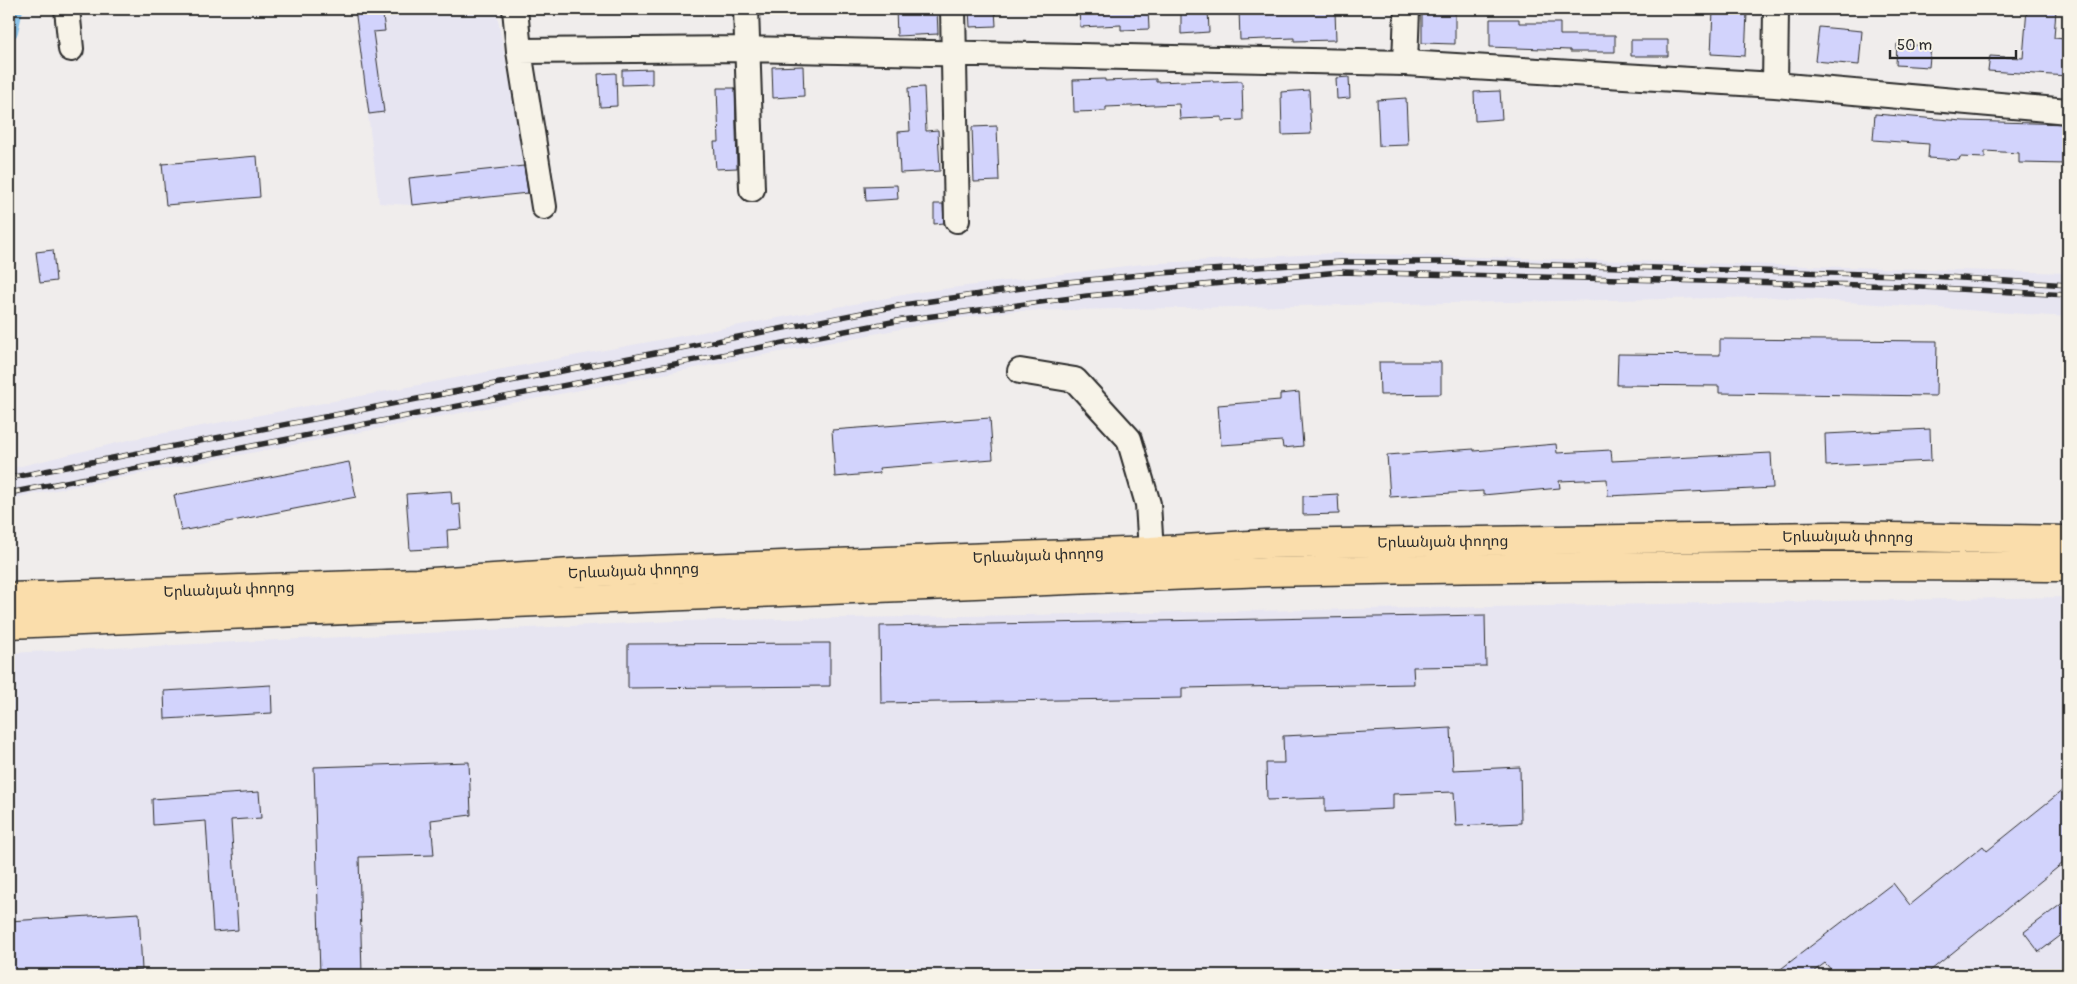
<svg xmlns="http://www.w3.org/2000/svg" width="2077" height="984" font-family="Pangolin,'Noto Sans Armenian',sans-serif">
	<rect width="100%" height="100%" fill="#f0edec"/>
	<filter id="ink" filterUnits="userSpaceOnUse"><feTurbulence type="fractalNoise" baseFrequency=".02" numOctaves="2"/><feDisplacementMap in="SourceGraphic" scale="10" xChannelSelector="R" yChannelSelector="G"/><feConvolveMatrix kernelMatrix="1 2 1 2 8 2 1 2 1" color-interpolation-filters="sRGB"/></filter>
	<g filter="url(#ink)">
		<path fill="#e7e5f1" d="M355 9H496L526 166 529 193 412 205 379 203Z
			M1335 253 2068 273V317L1773 297 1014 311 947 320 9 499V469L133 439 551 360 919 292 1142 264Z
			M2068 597V975H9V653L675 621Z"/>
		<g fill="none" stroke-linecap="round" stroke-linejoin="round">
			<path stroke="#8ac2e8" stroke-width="18" d="M9 31 14 9"/>
		</g>
		<path fill="#d2d3fc" stroke="#2b2b2b" d="M355 9H382L385 31 373 32 384 112 369 114Z
			M896 9H937L938 34 897 36Z
			M969 9H995L996 26 970 27Z
			M1079 9H1148L1149 29 1121 30V25L1080 27Z
			M1181 9H1208L1209 32 1181 34Z
			M1239 9H1282V13L1335 11 1336 40 1294 41V38L1240 40Z
			M1422 9H1455V44L1422 43Z
			M2027 9H2056L2054 38 2065 39 2064 42H2068V76L1988 71 1990 56 2023 58Z
			M1713 11 1747 13 1745 56 1711 54Z
			M1490 19H1519V23H1560V35H1615V52H1570V50L1490 47Z
			M1819 27 1862 31 1859 65 1815 61Z
			M1631 40H1668V56H1631Z
			M1897 44 1931 46 1929 67 1896 65Z
			M803 66 804 96 773 98 772 67Z
			M652 69V84L622 85V70Z
			M616 73 617 106 600 107 598 74Z
			M1349 77 1350 98 1337 99 1336 78Z
			M1105 79V81L1156 79V82L1213 80V82L1242 81 1243 120 1222 121V117L1180 119 1179 104 1106 107V111L1074 112 1073 80Z
			M924 87 926 131 938 130 940 171 900 173 898 132 910 131 908 88Z
			M717 88H735L737 168 716 169 714 142H719Z
			M1309 90 1311 134 1282 135 1281 92Z
			M1500 91 1502 119 1475 121 1474 92Z
			M1406 98 1408 145 1379 146 1377 100Z
			M1875 114 1963 121 2068 124V164L2019 163V153L1985 151V158L1960 157 1959 160 1928 158 1929 144 1873 140Z
			M997 126 999 181 974 182 972 127Z
			M257 156 260 197 166 205 162 164Z
			M524 166 528 193 412 205 409 178Z
			M897 185 898 199 866 201 865 186Z
			M934 204H943L944 223 934 224Z
			M53 250 56 281 40 283 36 252Z
			M1720 339 1937 341 1936 396 1719 393V386L1617 385 1618 354 1720 355Z
			M1379 362H1441V394L1380 395Z
			M1299 392 1303 446 1283 448 1282 441 1221 445 1218 405 1280 400V394Z
			M990 418 993 459 879 468 880 473 835 477 832 430Z
			M1930 429 1931 461 1826 466 1825 434Z
			M1556 444 1557 453 1611 450 1612 461 1771 453 1773 488 1608 496 1607 479 1559 481 1560 488 1483 495V491L1390 497 1387 455 1474 449V451Z
			M349 462 356 497 181 531 174 495Z
			M451 491 452 505 460 504 462 529 447 530 448 548 410 550 406 494Z
			M1338 494 1339 514 1303 515V496Z
			M1485 615 1486 666 1413 667 1414 684 1182 688V698L881 703 880 626Z
			M830 643V686L628 688V644Z
			M271 685 272 713 165 719 164 691Z
			M1451 728 1453 770 1520 767 1521 823 1456 826 1454 792 1393 794V809L1325 812V798L1267 800 1266 763H1284L1283 736Z
			M469 762 471 815 431 820 434 855 359 857 362 975H320L314 767Z
			M2068 786V859L1925 975H1836L1825 963 1809 975H1773L1893 883 1910 905 1983 846 1987 851Z
			M259 792 261 818 231 820 238 930 213 932 206 821 153 825 152 799Z
			M2068 899V930L2039 952 2024 932Z
			M139 913 142 970 53 975H9V921Z"/>
		<g fill="none" stroke-linecap="round" stroke-linejoin="round">
			<defs>
				<path id="minor" d="M67 9 71 49
					M515 9 519 51 544 207
					M746 9 752 189
					M953 9 957 220
					M519 51 747 49 1405 63 1775 85 2068 111
					M1405 63 1407 9
					M1775 85 1776 9
					M1020 371 1075 380 1129 439 1148 504 1151 551"/>
				<g id="highway">
					<path id="s1" d="M9 597 417 583 572 573 1151 551 1266 544 1834 536 2068 540"/>
					<path d="M9 624 1266 572C1534 566 1801 565 2068 567"/>
				</g>
			</defs>
			<use href="#minor" stroke="#2b2b2b" stroke-width="28"/>
			<use href="#highway" stroke="#2b2b2b" stroke-width="31"/>
			<use href="#minor" stroke="#f7f3e8" stroke-width="24"/>
			<use href="#highway" stroke="#faddab" stroke-width="28"/>
			<defs>
				<path id="rail" d="M9 478 903 305 1057 283 1161 273 1341 262H1454L1931 276 2068 285
					M9 493 902 320 1087 296 1339 272 1903 286 2068 295"/>
			</defs>
			<use href="#rail" stroke="#2b2b2b" stroke-width="5.5"/>
			<use href="#rail" stroke="#f7f3e8" stroke-width="4" stroke-dasharray="11" stroke-linecap="butt"/>
		</g>
	</g>
	<g text-anchor="middle" dominant-baseline="central" stroke-width="5" stroke-linejoin="round" paint-order="stroke">
		<g font-size="15" fill="#2b2b2b" stroke="#f7f3e8">
			<text stroke="none"><textPath href="#s1" startOffset="1840">Երևանյան փողոց</textPath></text>
			<text stroke="none"><textPath href="#s1" startOffset="1435">Երևանյան փողոց</textPath></text>
			<text stroke="none"><textPath href="#s1" startOffset="1030">Երևանյան փողոց</textPath></text>
			<text stroke="none"><textPath href="#s1" startOffset="625">Երևանյան փողոց</textPath></text>
			<text stroke="none"><textPath href="#s1" startOffset="220">Երևանյան փողոց</textPath></text>
		</g>
	</g>
	<rect width="2077" height="984" fill="none" stroke="#f7f3e8" stroke-width="30"/>
	<rect x="15" y="15" width="2047" height="954" fill="none" stroke="#2b2b2b" stroke-width="2" filter="url(#ink)"/>
	<path d="M1890 50v8h126v-8" fill="none" stroke="#2b2b2b" stroke-width="2.5"/>
	<text x="1897" y="50" font-size="15" fill="#2b2b2b" stroke="#f7f3e8" stroke-width="4" paint-order="stroke">50 m</text>
</svg>
